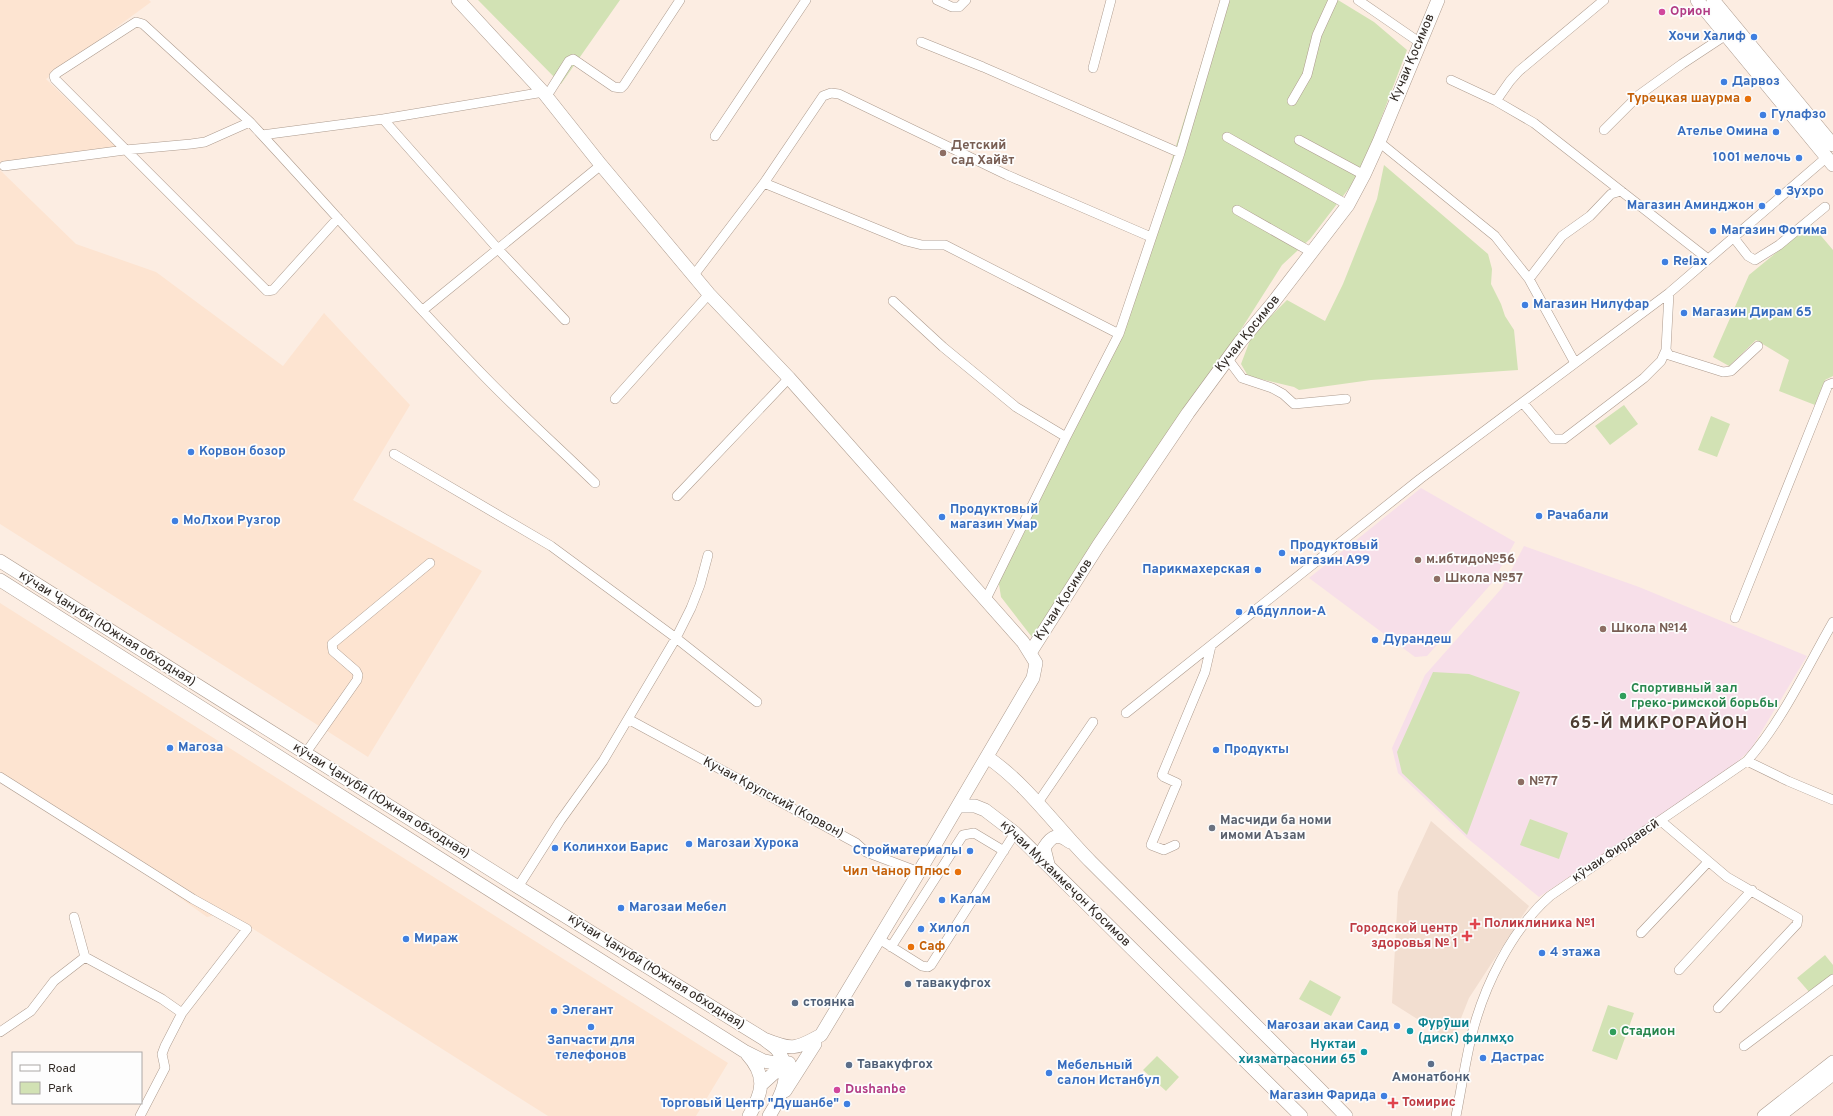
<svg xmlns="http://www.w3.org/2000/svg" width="1833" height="1116" font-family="Overpass,sans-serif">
	<rect width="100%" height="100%" fill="#fcede2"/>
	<path fill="#fde4d1" d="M0 0H149L151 2 46 79 117 147 0 162Z
		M0 170 76 244 156 272 283 366 324 313 410 405 353 500 482 571 368 757 0 524Z
		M0 603 728 1063 696 1116H548L228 913 207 917 134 865 0 776Z"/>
	<path fill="#f7dfe9" d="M1421 488 1515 542 1492 583 1427 656 1415 657 1309 578Z
		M1524 546 1639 587 1807 656 1751 749 1729 770 1539 897 1467 838 1398 773 1392 748 1425 675 1502 588Z"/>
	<path fill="#f2ded0" d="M1431 821 1529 906 1469 998 1452 1041 1392 1003 1398 892Z"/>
	<path fill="#d2e2b4" d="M478 0H620L561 84Z
		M1221 0H1338L1374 22 1407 50 1360 174 1310 239 1282 265 1188 413 1035 641 1001 597 998 578 1117 337Z
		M1384 165 1488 254 1492 269 1491 284 1501 304 1505 316 1514 330 1518 370 1371 380 1299 390 1294 387 1248 376 1241 364 1252 335 1287 300 1325 321 1343 284 1377 199Z
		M1811 224 1833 250V376L1825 380 1815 405 1779 391 1789 360 1756 340 1729 366 1713 357 1749 275Z
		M1624 405 1638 424 1610 445 1595 426Z
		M1711 416 1730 424 1717 457 1698 450Z
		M1433 672 1469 674 1520 692 1467 835 1402 773 1397 752Z
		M1530 819 1568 833 1559 859 1520 845Z
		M1825 955 1833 965V974L1810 993 1797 978Z
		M1310 980 1341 997 1331 1016 1299 999Z
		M1608 1005 1634 1013 1617 1060 1592 1051Z
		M1157 1056 1179 1077 1166 1091 1143 1070Z"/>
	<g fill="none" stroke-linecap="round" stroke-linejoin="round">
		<defs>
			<path id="street" d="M937 0 952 7H959L966 0
				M1358 0 1419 42
				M921 42 983 67 1180 153
				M1093 68 1111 0
				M1451 80 1496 101 1534 123 1708 259
				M1292 101 1307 75 1317 35 1333 0
				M1496 101 1510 81 1519 71 1604 0
				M383 119 498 249 565 320
				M1604 130 1639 95 1682 64 1726 35
				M262 135 383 119 550 91 569 61 573 59 614 87 621 88 624 85 680 0
				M715 136 806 0
				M1227 137 1348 205
				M1299 140 1364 175
				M1379 142 1495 236 1529 279 1562 236 1590 216 1611 194 1621 191
				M4 166 125 150 191 144 205 142 250 122
				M764 183 906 241 922 245H945L1119 334
				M1237 210 1313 253
				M338 218 273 290 267 291 55 79 54 76 57 73 136 22 143 24 250 122 262 135C337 216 409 299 486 378 521 414 559 448 595 483
				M1734 238 1748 256 1755 260 1779 245 1825 207
				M694 275 764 183 823 96 831 93 839 94 1007 175 1151 237
				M1529 279 1575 363
				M1669 293 1666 350 1669 355 1723 372 1731 371 1758 346
				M893 301 943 347 1016 407 1066 437
				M423 310 601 165
				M1227 358 1242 378 1272 388 1283 394 1294 404 1346 399
				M615 399 709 294
				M1523 403 1553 439H1564L1644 378 1661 361 1666 350
				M394 454 551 546 676 638 757 702
				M677 496 789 378
				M985 601 1066 437 1119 334 1180 153 1225 0
				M1735 618 1828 385 1833 383
				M1126 713 1420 479 1669 293 1827 157
				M628 719 856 843 866 852 919 872
				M305 754 357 680 358 675 356 671 333 651 332 644 430 563
				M1747 761 1788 781 1833 800
				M0 777 193 899 247 929 182 1013 165 1046 162 1054 165 1068 140 1116
				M1037 804 1093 722
				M1661 821 1727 877 1798 918 1797 924 1718 1008
				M1175 845 1164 850 1151 845 1177 783 1164 777 1162 775 1205 672 1211 646
				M518 887 560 821 603 761 676 638 691 608 700 585 708 555
				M74 917 85 957 162 999 182 1013
				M1641 933 1708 862
				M879 939 922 966 928 967 931 965 1015 833
				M891 947 963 835 974 833 1004 851
				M1679 970 1752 890
				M0 1032 31 1011 54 981 85 957
				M1744 1046 1833 979
				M1456 1116C1461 1090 1465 1064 1471 1038 1483 988 1511 930 1550 896L1747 761C1783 720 1806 669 1833 622"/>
			<path id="secondary" d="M458 0 543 92 601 165 709 294 789 378 1023 642 1036 663 1033 678 919 872 821 1035C794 1050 792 1050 764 1039
				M1697 0 1833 165
				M1713 0 1833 145
				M0 561 518 887 764 1039C768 1043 775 1046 778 1051 794 1072 781 1097 769 1116
				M0 580 744 1051 764 1061 785 1065
				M1030 653 1098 546 1188 413 1240 342 1272 304 1348 205 1364 175 1379 142 1438 0
				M987 757C1026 783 1058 829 1091 862 1176 947 1262 1030 1346 1116
				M959 806H975L985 810 1015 833 1301 1116
				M1048 864 1044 848C1052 835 1058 833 1070 842
				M747 1054C767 1076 763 1092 749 1116
				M762 1084 773 1074 789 1063
				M785 1091 815 1044
				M1764 1116 1833 1062
				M1779 1116 1833 1074"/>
		</defs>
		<use href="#street" stroke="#ad9b8e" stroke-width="10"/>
		<use href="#secondary" stroke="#ad9b8e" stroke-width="14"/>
		<use href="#street" stroke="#fff" stroke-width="9"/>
		<use href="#secondary" stroke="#fff" stroke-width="13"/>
	</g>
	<g fill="#d1479c" stroke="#fdfdfd" stroke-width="1.5">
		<circle cx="1662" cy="12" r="4"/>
		<circle cx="837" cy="1090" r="4"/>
	</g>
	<g fill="#3f7fe0" stroke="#fdfdfd" stroke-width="1.5">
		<circle cx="1754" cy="37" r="4"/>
		<circle cx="1724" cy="82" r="4"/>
		<circle cx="1763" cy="115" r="4"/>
		<circle cx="1776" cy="132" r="4"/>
		<circle cx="1799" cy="158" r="4"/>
		<circle cx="1778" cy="192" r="4"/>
		<circle cx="1762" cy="206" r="4"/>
		<circle cx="1713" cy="231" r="4"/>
		<circle cx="1665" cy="262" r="4"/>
		<circle cx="1525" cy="305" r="4"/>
		<circle cx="1684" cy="313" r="4"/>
		<circle cx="191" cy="452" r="4"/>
		<circle cx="1539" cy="516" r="4"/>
		<circle cx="942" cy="517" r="4"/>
		<circle cx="175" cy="521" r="4"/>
		<circle cx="1282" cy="553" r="4"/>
		<circle cx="1258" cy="570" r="4"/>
		<circle cx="1239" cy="612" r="4"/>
		<circle cx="1375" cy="640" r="4"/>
		<circle cx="170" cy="748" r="4"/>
		<circle cx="1216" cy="750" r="4"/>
		<circle cx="689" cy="844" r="4"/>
		<circle cx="555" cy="848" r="4"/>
		<circle cx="970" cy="851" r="4"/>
		<circle cx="942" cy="900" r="4"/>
		<circle cx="621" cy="908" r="4"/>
		<circle cx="921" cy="929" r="4"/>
		<circle cx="406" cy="939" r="4"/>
		<circle cx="1542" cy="953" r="4"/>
		<circle cx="554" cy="1011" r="4"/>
		<circle cx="1397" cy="1026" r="4"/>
		<circle cx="591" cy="1027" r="4"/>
		<circle cx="1483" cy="1058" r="4"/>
		<circle cx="1049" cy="1073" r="4"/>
		<circle cx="1384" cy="1096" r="4"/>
		<circle cx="847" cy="1104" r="4"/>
	</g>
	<g fill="#e8710a" stroke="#fdfdfd" stroke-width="1.5">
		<circle cx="1748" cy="99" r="4"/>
		<circle cx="958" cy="872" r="4"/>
		<circle cx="911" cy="947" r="4"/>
	</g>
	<g fill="#8d6e63" stroke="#fdfdfd" stroke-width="1.5">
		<circle cx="943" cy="153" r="4"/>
		<circle cx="1418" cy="560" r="4"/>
		<circle cx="1437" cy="579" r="4"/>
		<circle cx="1603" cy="629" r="4"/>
		<circle cx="1521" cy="782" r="4"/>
	</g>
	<g fill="#2e9e5b" stroke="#fdfdfd" stroke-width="1.5">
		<circle cx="1623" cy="696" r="4"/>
		<circle cx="1613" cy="1032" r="4"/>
	</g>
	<circle fill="#6b7280" stroke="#fdfdfd" stroke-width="1.5" cx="1212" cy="828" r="4"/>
	<g fill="#e0444e" stroke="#fdfdfd" stroke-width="1.5">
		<path d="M1473 918h4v4h4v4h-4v4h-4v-4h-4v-4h4z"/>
		<path d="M1465 930h4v4h4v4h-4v4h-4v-4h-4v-4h4z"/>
		<path d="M1391 1097h4v4h4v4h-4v4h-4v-4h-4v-4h4z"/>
	</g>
	<g fill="#5c6f8a" stroke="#fdfdfd" stroke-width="1.5">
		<circle cx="908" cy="984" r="4"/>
		<circle cx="795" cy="1003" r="4"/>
		<circle cx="1431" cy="1064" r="4"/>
		<circle cx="849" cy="1065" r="4"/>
	</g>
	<g fill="#0f9aa8" stroke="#fdfdfd" stroke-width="1.5">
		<circle cx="1410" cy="1031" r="4"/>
		<circle cx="1364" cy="1052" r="4"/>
	</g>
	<g text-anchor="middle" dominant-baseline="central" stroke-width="3.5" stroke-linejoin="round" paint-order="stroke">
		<g font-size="13" font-weight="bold" fill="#b23c85" stroke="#fdfdfd" text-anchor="start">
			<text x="1670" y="12">Орион</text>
			<text x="845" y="1090">Dushanbe</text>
		</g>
		<g font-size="13" font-weight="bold" fill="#366cbe" stroke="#fdfdfd" text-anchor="start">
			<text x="1746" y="37" text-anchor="end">Хочи Халиф</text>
			<text x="1732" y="82">Дарвоз</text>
			<text x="1771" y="115">Гулафзо</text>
			<text x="1768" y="132" text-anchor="end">Ателье Омина</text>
			<text x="1791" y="158" text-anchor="end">1001 мелочь</text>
			<text x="1786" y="192">Зухро</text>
			<text x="1754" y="206" text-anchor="end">Магазин Аминджон</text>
			<text x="1721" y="231">Магазин Фотима</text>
			<text x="1673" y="262">Relax</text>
			<text x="1533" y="305">Магазин Нилуфар</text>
			<text x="1692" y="313">Магазин Дирам 65</text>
			<text x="199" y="452">Корвон бозор</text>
			<text x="950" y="510">Продуктовый<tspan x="950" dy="15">магазин Умар</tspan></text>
			<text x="1547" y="516">Рачабали</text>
			<text x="183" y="521">МоЛхои Рузгор</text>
			<text x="1290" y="546">Продуктовый<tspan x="1290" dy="15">магазин А99</tspan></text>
			<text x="1250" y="570" text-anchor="end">Парикмахерская</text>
			<text x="1247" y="612">Абдуллои-А</text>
			<text x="1383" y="640">Дурандеш</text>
			<text x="178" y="748">Магоза</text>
			<text x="1224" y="750">Продукты</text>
			<text x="697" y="844">Магозаи Хурока</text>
			<text x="563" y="848">Колинхои Барис</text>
			<text x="962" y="851" text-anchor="end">Стройматериалы</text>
			<text x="950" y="900">Калам</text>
			<text x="629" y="908">Магозаи Мебел</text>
			<text x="929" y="929">Хилол</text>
			<text x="414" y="939">Мираж</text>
			<text x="1550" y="953">4 этажа</text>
			<text x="562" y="1011">Элегант</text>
			<text x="1389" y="1026" text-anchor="end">Мағозаи акаи Саид</text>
			<text x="591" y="1041" text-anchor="middle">Запчасти для<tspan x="591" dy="15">телефонов</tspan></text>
			<text x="1491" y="1058">Дастрас</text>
			<text x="1057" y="1066">Мебельный<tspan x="1057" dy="15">салон Истанбул</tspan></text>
			<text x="1376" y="1096" text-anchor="end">Магазин Фарида</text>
			<text x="839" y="1104" text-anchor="end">Торговый Центр "Душанбе"</text>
		</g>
		<g font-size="13" fill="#302924" stroke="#fdfdfd">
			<text transform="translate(1413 58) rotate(-67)">Кучаи Қосимов</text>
			<text transform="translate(1248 334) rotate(-51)">Кучаи Қосимов</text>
			<text transform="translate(1064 600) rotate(-57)">Кучаи Қосимов</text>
			<text transform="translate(107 629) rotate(32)">кӯчаи Ҷанубӣ (Южная обходная)</text>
			<text transform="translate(773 798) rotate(28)">Кучаи Крупский (Корвон)</text>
			<text transform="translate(381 801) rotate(32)">кӯчаи Ҷанубӣ (Южная обходная)</text>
			<text transform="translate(1616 851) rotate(-34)">кӯчаи Фирдавсӣ</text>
			<text transform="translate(1065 884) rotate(44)">кӯчаи Мухаммеҷон Қосимов</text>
			<text transform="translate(656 972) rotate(32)">кӯчаи Ҷанубӣ (Южная обходная)</text>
		</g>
		<g font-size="13" font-weight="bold" fill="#c56008" stroke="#fdfdfd" text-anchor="end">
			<text x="1740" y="99">Турецкая шаурма</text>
			<text x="950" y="872">Чил Чанор Плюс</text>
			<text x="919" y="947" text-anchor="start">Саф</text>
		</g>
		<g font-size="13" font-weight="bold" fill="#785e54" stroke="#fdfdfd" text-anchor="start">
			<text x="951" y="146">Детский<tspan x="951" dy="15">сад Хайёт</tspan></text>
			<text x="1426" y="560">м.ибтидо№56</text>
			<text x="1445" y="579">Школа №57</text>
			<text x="1611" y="629">Школа №14</text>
			<text x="1529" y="782">№77</text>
		</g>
		<g font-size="13" font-weight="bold" fill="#27864d" stroke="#fdfdfd" text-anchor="start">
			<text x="1631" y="689">Спортивный зал<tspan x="1631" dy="15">греко-римской борьбы</tspan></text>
			<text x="1621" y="1032">Стадион</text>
		</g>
		<g font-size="13" font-weight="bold" fill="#5b616d" stroke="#fdfdfd" text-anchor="start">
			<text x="1220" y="821">Масчиди ба номи<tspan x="1220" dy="15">имоми Аъзам</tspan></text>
		</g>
		<g font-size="13" font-weight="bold" fill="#be3a42" stroke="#fdfdfd" text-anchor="start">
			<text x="1484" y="924">Поликлиника №1</text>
			<text x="1458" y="929" text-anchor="end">Городской центр<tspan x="1458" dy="15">здоровья № 1</tspan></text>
			<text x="1402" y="1103">Томирис</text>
		</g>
		<g font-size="13" font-weight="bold" fill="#4e5e75" stroke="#fdfdfd" text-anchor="start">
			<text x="916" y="984">тавакуфгох</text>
			<text x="803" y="1003">стоянка</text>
			<text x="857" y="1065">Тавакуфгох</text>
			<text x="1431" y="1078" text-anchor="middle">Амонатбонк</text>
		</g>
		<g font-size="13" font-weight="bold" fill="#0d838f" stroke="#fdfdfd" text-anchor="start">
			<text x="1418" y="1024">Фурӯши<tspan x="1418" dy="15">(диск) филмҳо</tspan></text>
			<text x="1356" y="1045" text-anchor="end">Нуктаи<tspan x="1356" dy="15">хизматрасонии 65</tspan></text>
		</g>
		<g font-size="17" font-weight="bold" letter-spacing="1" fill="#4d3e33" stroke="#fdfdfd">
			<text x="1659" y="724">65-Й МИКРОРАЙОН</text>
		</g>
	</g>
	<rect x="12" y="1052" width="130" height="52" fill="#fdfdfd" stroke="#aba8a6"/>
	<rect x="20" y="1065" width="20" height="6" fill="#ffffff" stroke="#aba8a6"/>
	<text x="48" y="1072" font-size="12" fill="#302924">Road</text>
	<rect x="20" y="1082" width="20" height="12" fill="#d2e2b4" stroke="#aba8a6"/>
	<text x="48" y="1092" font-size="12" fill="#302924">Park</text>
</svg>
